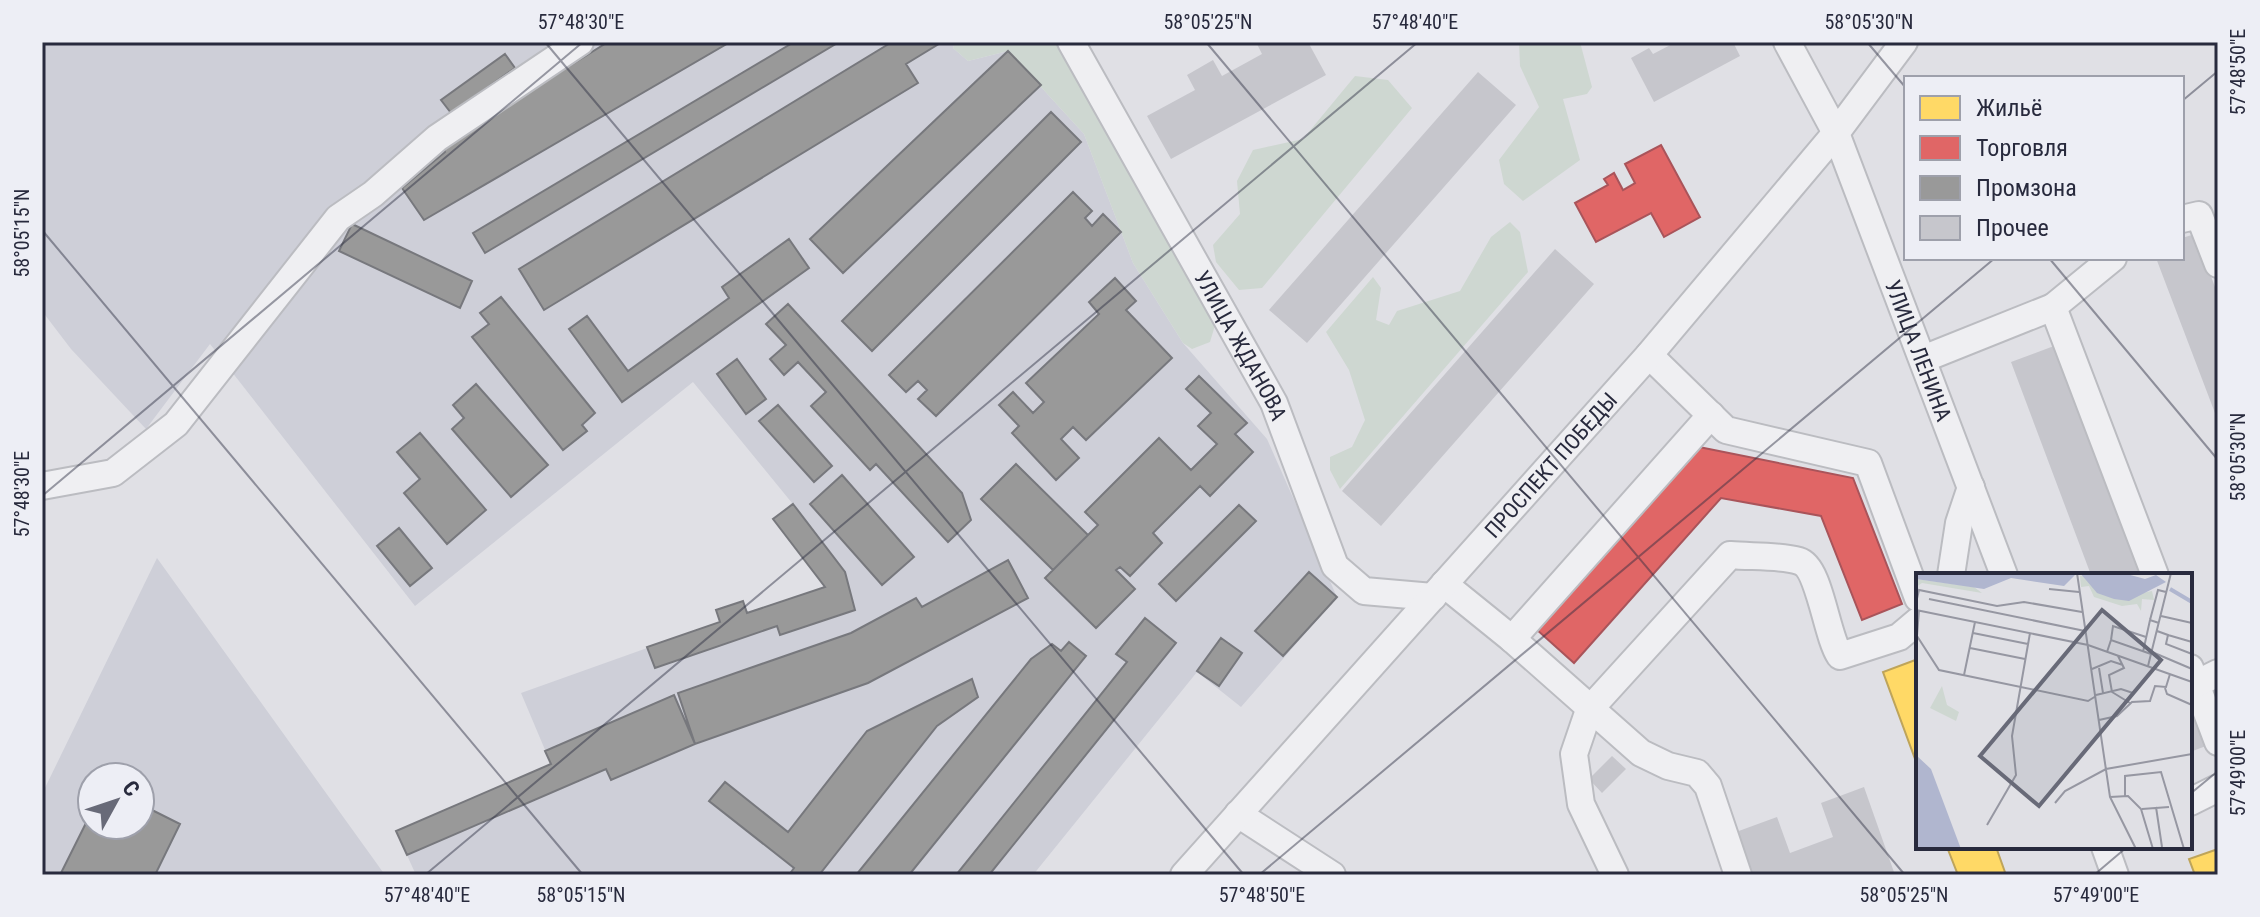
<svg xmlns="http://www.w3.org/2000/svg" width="2260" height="917" font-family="'Roboto Condensed',sans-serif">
	<rect width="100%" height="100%" fill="#e0e0e5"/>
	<path fill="#cecfd8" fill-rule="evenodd" d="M42 42H955L953 48 968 61 1008 51 1084 134 1133 263 1183 343 1267 439 1337 597 1241 707 1197 672 1033 875H416L396 831 551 764 521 693 720 622 716 610 743 601 748 612 825 587 773 519 792 503 693 382 415 606 210 344 146 429 71 349 42 311Z
		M157 558 385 875H42V794ZM92 777H140V825H92Z"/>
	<path fill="#ced7d1" d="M955 42H1056L1216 322 1210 342 1192 349 1183 343 1133 263 1084 134 1008 51 968 61 953 48Z
		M1519 42H1580L1592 87 1587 94 1563 99 1580 160 1523 201 1504 184 1499 160 1539 107 1520 66Z
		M1355 76 1388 80 1412 108 1262 288 1239 290 1216 262 1213 245 1240 214 1237 181 1253 150 1303 139Z
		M1510 222 1520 232 1528 272 1340 489 1330 470V457L1352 447 1365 420 1349 370 1326 332 1373 277 1381 288 1376 320 1389 325 1397 311 1460 291 1491 237Z"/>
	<path fill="#ffd966" stroke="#bea45a" stroke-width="2" d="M1918 659V767L1883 672Z
		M1947 847H1996L2006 875H1958Z
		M2218 849V875H2195L2189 859Z"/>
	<path fill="#e06666" stroke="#a9545a" stroke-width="2" d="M1661 145 1700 217 1664 237 1651 213 1596 242 1575 203 1608 185 1604 179 1614 173 1623 190 1635 183 1625 164Z
		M1699 447 1853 478 1902 604 1862 620 1821 516 1721 498 1574 663 1536 629Z"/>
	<path fill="#999" stroke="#77787d" stroke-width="2" d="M608 42H730L424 220 402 188 445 152 442 145Z
		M794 42H839L485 253 473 233Z
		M892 42H942L906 64 918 83 544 310 519 269Z
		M1008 51 1041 85 843 273 810 239Z
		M505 54 515 68 451 113 441 100Z
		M1051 112 1081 142 872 351 842 321Z
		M1073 192 1092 211 1085 218 1092 226 1103 214 1121 232 936 416 918 399 927 390 918 381 906 392 889 375Z
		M352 224 472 281 460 308 339 251Z
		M789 239 809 268 622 402 569 329 587 316 628 371 729 298 722 287Z
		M1115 278 1136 301 1126 310 1172 358 1086 440 1073 427 1061 439 1079 458 1056 480 1012 433 1019 426 999 405 1013 392 1033 413 1044 402 1026 383 1099 314 1089 302Z
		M501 297 595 413 582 425 587 431 563 450 472 337 489 324 480 313Z
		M788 304 962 493 971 520 948 542 876 464 870 470 811 406 826 392 798 362 784 375 770 359 786 345 766 324Z
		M737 359 766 399 746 414 717 374Z
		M1199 376 1247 423 1235 434 1253 452 1210 496 1200 486 1153 533 1162 543 1130 576 1120 567 1116 570 1135 589 1096 628 1045 578 1098 525 1085 512 1159 438 1191 470 1217 444 1198 426 1211 413 1186 389Z
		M476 384 548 465 511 497 452 429 464 418 453 405Z
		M778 405 832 466 814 482 759 421Z
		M420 433 486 510 447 544 404 493 420 479 397 452Z
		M1016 464 1088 535 1053 570 981 499Z
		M842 475 914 557 882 585 810 504Z
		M793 504 845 572 855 610 780 635 777 626 655 668 647 647 720 622 716 610 743 601 747 613 825 587 773 519Z
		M1239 505 1256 521 1176 601 1159 584Z
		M399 528 432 568 410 586 377 546Z
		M1008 560 1028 598 868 683 695 744 678 693 851 633 916 598 922 607Z
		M1309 572 1337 597 1283 656 1255 631Z
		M1145 618 1176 643 989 875H956L1127 662 1116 654Z
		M1221 638 1242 653 1219 686 1197 671Z
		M1069 642 1086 656 909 875H856L1031 659 1052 644 1061 651Z
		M972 679 978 697 937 726 819 875H789L794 868 709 801 725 782 788 832 867 731Z
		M674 695 695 744 611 780 606 769 407 855 396 831 551 764 545 751Z
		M140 804 180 824 155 875H60L92 811V825H140Z"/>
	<path fill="#c6c6cc" d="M1256 42H1308L1326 75 1171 159 1147 116 1195 90 1187 75 1213 60 1222 76 1262 54Z
		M1676 42H1733L1740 56 1654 102 1631 58 1649 48 1653 54Z
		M1478 72 1516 105 1307 343 1269 310Z
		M2195 234 2218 295V421L2156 258H2182V238Z
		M1555 249 1594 284 1381 526 1342 491Z
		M2054 346 2141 575H2091L2011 362Z
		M2190 705 2206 746 2190 752Z
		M1612 756 1626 769 1602 793 1589 779Z
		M1864 787 1895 875H1752L1736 832 1777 817 1790 853 1833 837 1821 803Z"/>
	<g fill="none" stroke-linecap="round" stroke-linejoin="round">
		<defs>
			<g id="minor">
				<path id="s1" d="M1071 42 1274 403 1335 566 1364 591 1433 597"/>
				<path id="s2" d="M1787 42 1836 133 2004 575"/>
				<path d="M2182 219 2199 215 2218 264"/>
				<path d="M2053 307 2113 258"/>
				<path d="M1649 355 1726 430 1868 463 1918 598"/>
				<path d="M1923 359 2053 307 2155 575"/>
				<path d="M42 486 113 473 176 424 338 218 373 194 437 138 580 42"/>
				<path d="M1951 575 1959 523 1971 487"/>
				<path d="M1444 584 1512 639 1641 753 1668 766 1697 773 1708 786 1738 875"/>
				<path d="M1512 639 1711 415"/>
				<path d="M2190 668 2218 742"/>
				<path d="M2196 684 2218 673"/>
				<path d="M2190 802 2218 788"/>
				<path d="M1238 814 1332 875"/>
				<path d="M2105 847 2115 875"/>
				<path id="s3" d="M1184 875 1649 355 1836 133 1904 42"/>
				<path d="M1615 875 1581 804 1574 754 1589 710 1730 555C1751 557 1778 555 1799 561 1820 567 1826 635 1840 656L1899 637 1918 621"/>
			</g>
		</defs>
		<use href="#minor" stroke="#bbbcc1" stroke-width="30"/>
		<use href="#minor" stroke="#efeff2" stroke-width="26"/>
	</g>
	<path fill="none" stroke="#282a3d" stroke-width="2" stroke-opacity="0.45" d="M545 42 1244 875M1206 42 1905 875M1867 42 1906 88M2182 101 2218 71M42 230 583 875M2049 258 2218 460M42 496 583 42M2190 794 2218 771M425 875 1418 42M1259 875 1995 258M2094 875 2127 847"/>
	<g text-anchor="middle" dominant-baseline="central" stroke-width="8" stroke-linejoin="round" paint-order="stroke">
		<g font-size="22" fill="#282a3d" stroke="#edeef5">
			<text stroke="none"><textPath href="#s1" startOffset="348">УЛИЦА ЖДАНОВА</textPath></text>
			<text stroke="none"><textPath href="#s2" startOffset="336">УЛИЦА ЛЕНИНА</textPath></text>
			<text stroke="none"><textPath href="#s3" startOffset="550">ПРОСПЕКТ ПОБЕДЫ</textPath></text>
		</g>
	</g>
	<g transform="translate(1916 573)">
		<rect width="276" height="276" fill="#e0e0e5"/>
		<path d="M170 2 203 25 236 18 238 27 226 26 225 38 221 31 206 33 178 24 173 13 165 14 164 3ZM0 6 58 14 66 20 6 10 0 14ZM26 113 31 132 43 139 40 148 14 135Z" fill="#ced7d1"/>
		<path d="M0 0H155L159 2 148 13 95 5 68 16 0 6ZM164 0H207L229 6 240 2 250 9 213 28 198 26 181 20ZM0 182 15 196 45 276H0Z" fill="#b0b6cf"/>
		<path fill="none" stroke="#b0b6cf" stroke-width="4" d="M254 16 276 29"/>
		<path fill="none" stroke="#9697a2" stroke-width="2" d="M161 0 194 224 220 276M133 16 163 19M13 26 169 58M0 30 3 17 81 33 108 29 166 39M0 37 172 72 276 109M3 37 1 63 23 97 172 128 180 123M245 43 276 50M234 47 242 17 250 19M241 58 252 62 250 71 276 81M57 60 112 71M252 62 276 69M195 67 197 53 230 64M54 75 109 86M191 79 195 67 235 81M227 79 234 47 243 50M236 79 276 96M202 83 208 95 193 102 196 119 214 130M232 93 255 0M183 95 187 120M176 96 195 88 207 92M48 102 59 49M249 115 251 121 276 132M180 122 205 116 217 120M183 147 201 143 216 129 234 128 239 113 250 114 254 101M276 181V156M209 223V203L245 199 268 276M194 224 212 223 225 236 237 276M139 230 149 218 190 196 276 181M240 234 246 274M226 236 253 234M71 252 100 202 96 163 114 60"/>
		<path fill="#686a78" fill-opacity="0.15" stroke="#686a78" stroke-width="4" d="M186 37 245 87 123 233 64 183Z"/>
		<rect width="276" height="276" fill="none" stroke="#282a3d" stroke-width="4"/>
	</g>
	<rect width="2260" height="917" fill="none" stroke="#edeef5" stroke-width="88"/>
	<rect x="1904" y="76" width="280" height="184" fill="#edeef5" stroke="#9ea0ab" stroke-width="2"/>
	<rect x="1920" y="96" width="40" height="24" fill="#ffd966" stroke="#9ea0ab" stroke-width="2"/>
	<text x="1976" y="116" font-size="24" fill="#282a3d">Жильё</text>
	<rect x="1920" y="136" width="40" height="24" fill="#e06666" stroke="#9ea0ab" stroke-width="2"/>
	<text x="1976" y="156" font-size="24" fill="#282a3d">Торговля</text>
	<rect x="1920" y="176" width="40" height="24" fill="#999999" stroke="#9ea0ab" stroke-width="2"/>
	<text x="1976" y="196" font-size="24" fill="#282a3d">Промзона</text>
	<rect x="1920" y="216" width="40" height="24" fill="#c6c6cc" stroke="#9ea0ab" stroke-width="2"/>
	<text x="1976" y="236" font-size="24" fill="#282a3d">Прочее</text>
	<g transform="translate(116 801) rotate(50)"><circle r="38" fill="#edeef5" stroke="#9ea0ab" stroke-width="2"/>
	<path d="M0-6L14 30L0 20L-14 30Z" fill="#686a78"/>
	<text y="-12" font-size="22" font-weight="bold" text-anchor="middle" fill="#282a3d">С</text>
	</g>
	<rect x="44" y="44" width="2172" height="829" fill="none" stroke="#282a3d" stroke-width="3"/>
	<g font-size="20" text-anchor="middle" fill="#282a3d">
		<text x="581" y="29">57°48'30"E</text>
		<text x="1208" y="29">58°05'25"N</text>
		<text x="1415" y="29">57°48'40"E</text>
		<text x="1869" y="29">58°05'30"N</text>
		<text transform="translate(2238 72) rotate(-90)" y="7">57°48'50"E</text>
		<text transform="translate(22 233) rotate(-90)" y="7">58°05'15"N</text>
		<text transform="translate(2238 457) rotate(-90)" y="7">58°05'30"N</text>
		<text transform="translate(22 494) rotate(-90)" y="7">57°48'30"E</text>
		<text transform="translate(2238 773) rotate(-90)" y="7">57°49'00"E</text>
		<text x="427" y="902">57°48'40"E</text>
		<text x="581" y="902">58°05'15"N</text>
		<text x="1262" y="902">57°48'50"E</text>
		<text x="1904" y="902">58°05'25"N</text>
		<text x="2096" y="902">57°49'00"E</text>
	</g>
</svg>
